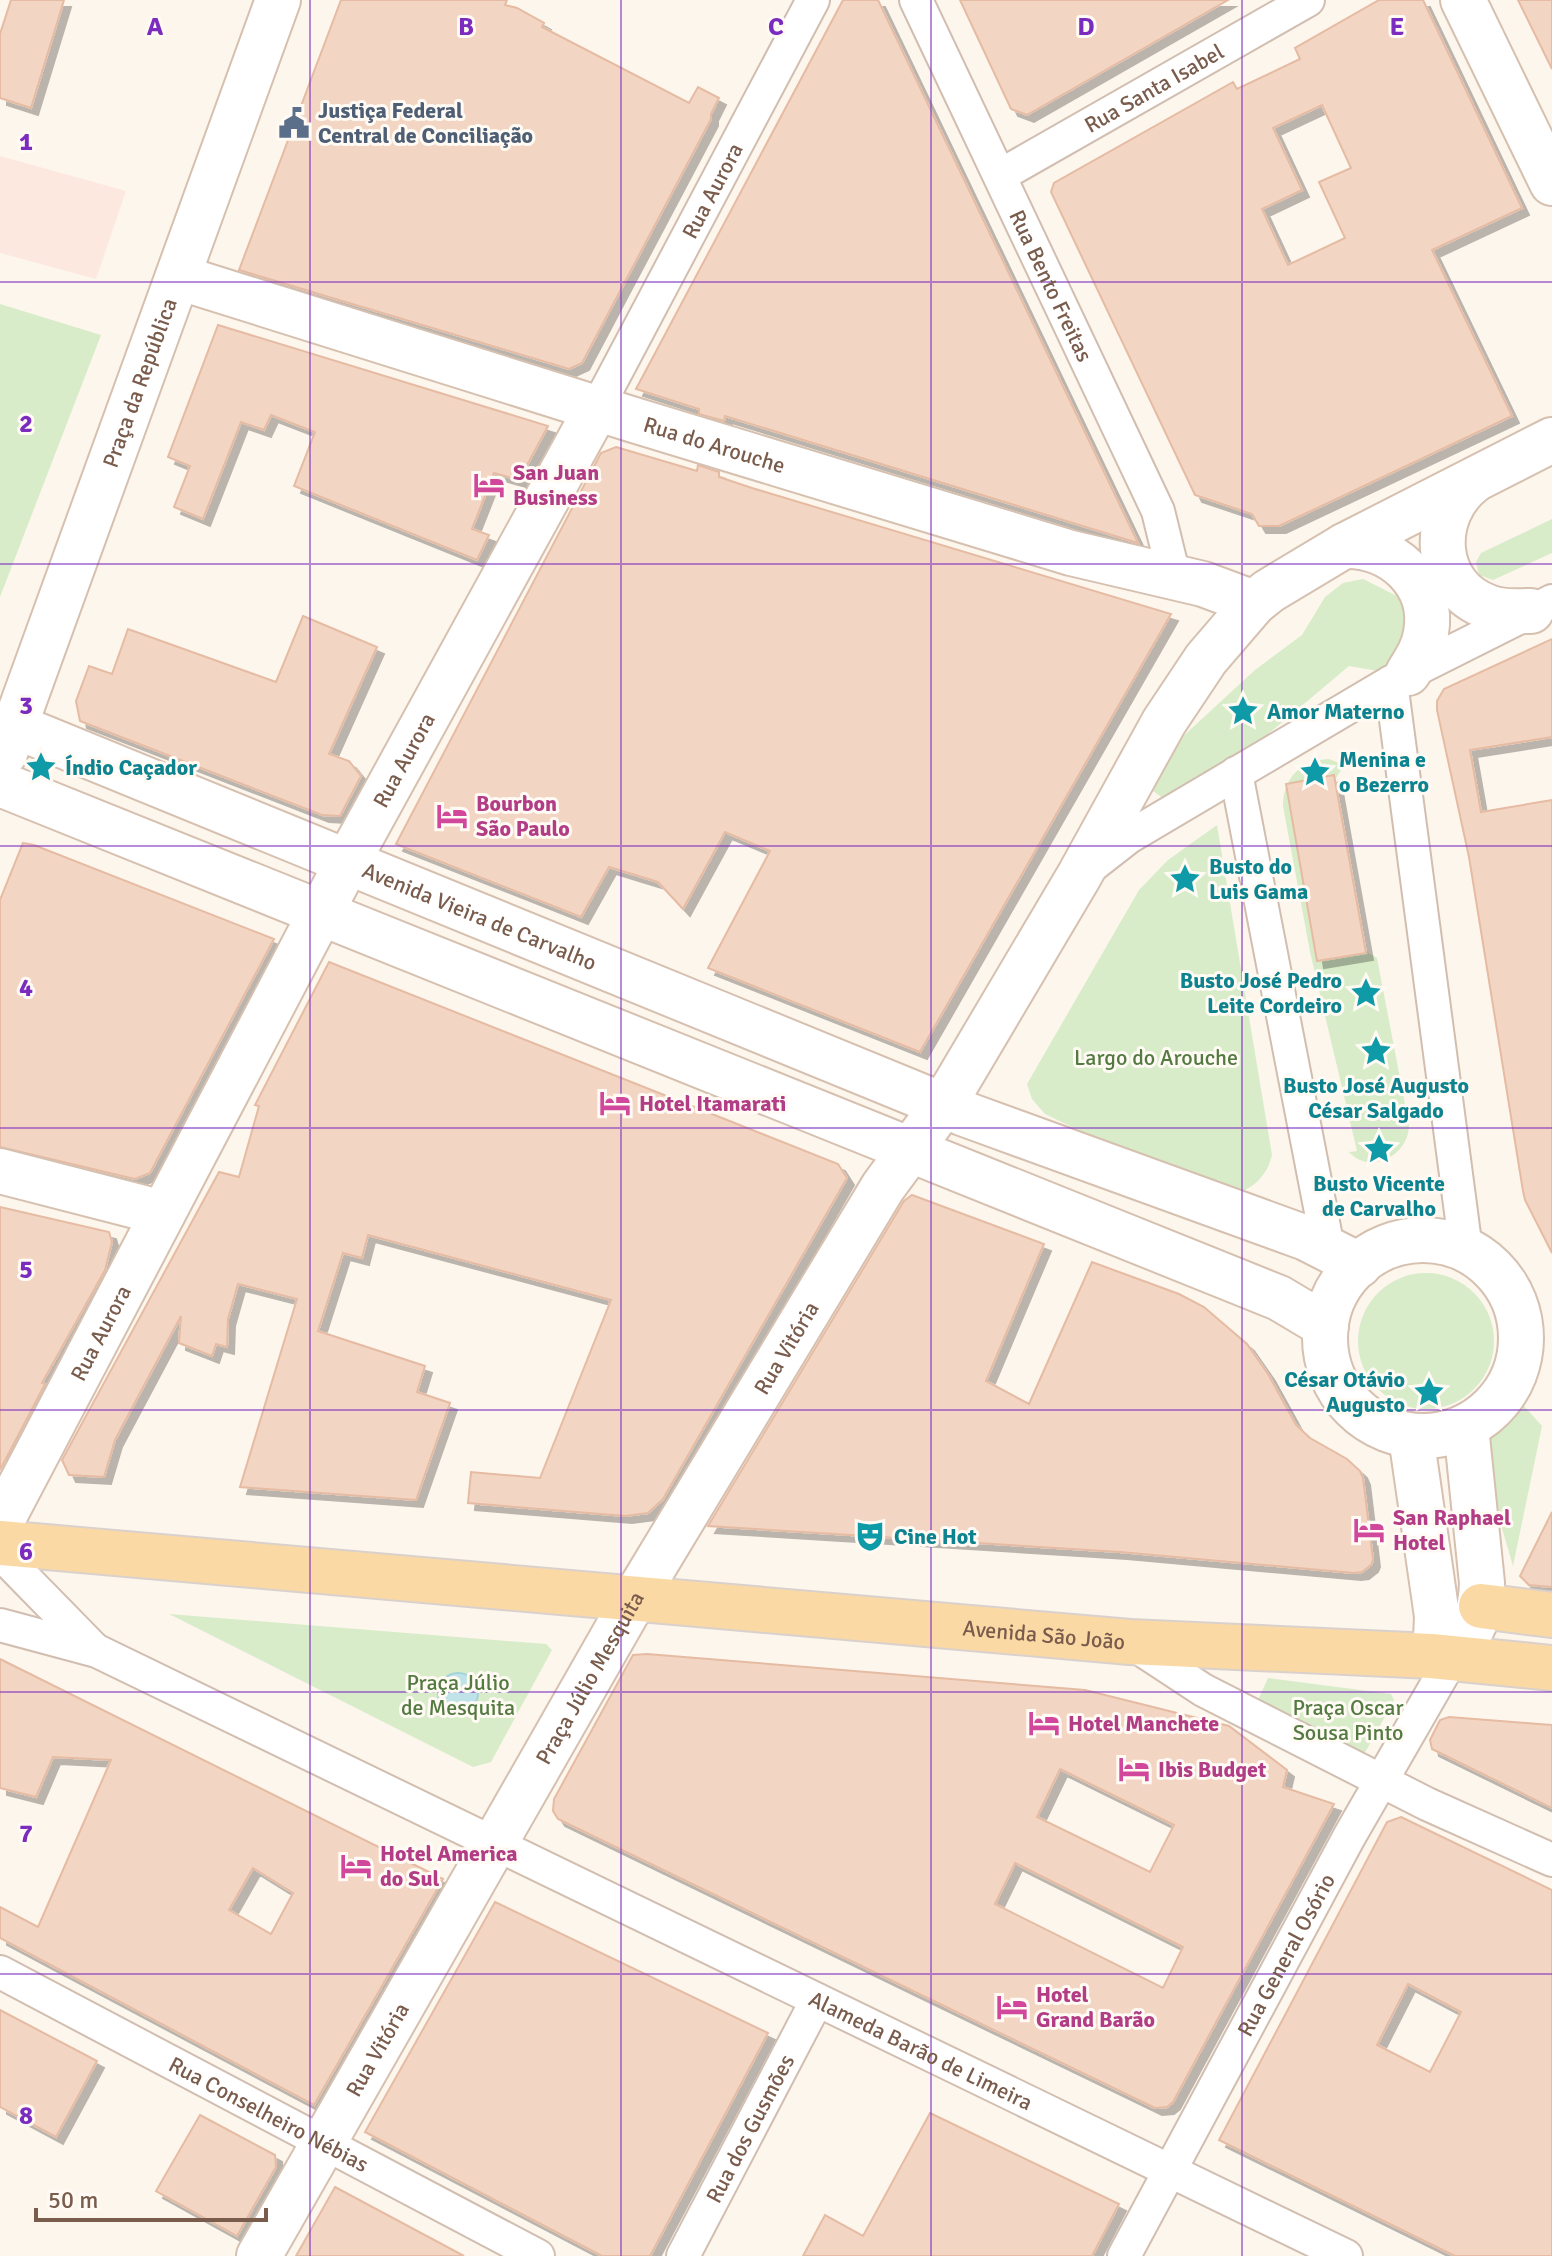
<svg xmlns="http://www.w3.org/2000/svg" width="1552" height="2256" font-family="Signika,sans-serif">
	<defs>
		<filter id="shadow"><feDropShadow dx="7" dy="7" stdDeviation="0" flood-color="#0004"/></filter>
	</defs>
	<rect width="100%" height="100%" fill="#fdf6ec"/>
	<path fill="#fde8e0" d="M0 156 126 191 96 279 0 253Z"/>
	<path fill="#d8ecc9" d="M0 304 101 335 0 597Z
		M1552 519V553L1493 580 1479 575 1476 562 1481 553Z
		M1363 579 1403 599 1410 654 1378 671 1349 666 1267 735 1172 800 1163 798 1146 786 1179 740 1255 670 1302 635 1325 597 1343 583Z
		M1329 759 1344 765 1327 793 1362 949 1377 958 1409 1125C1409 1155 1371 1176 1349 1152L1357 1151 1310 952 1283 806C1283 778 1301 760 1329 759Z
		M1217 825 1272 1155C1265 1183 1246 1193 1219 1198L1045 1114 1032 1099 1027 1084 1139 890 1168 860Z
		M1358 1341a68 68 0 1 1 136 0a68 68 0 1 1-136 0Z
		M1514 1395 1542 1426 1513 1566 1475 1436 1498 1417Z
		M169 1614 546 1644 552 1650 491 1762 473 1767Z
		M1268 1678 1391 1694 1394 1700 1366 1751 1356 1758 1254 1709Z"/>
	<path fill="#bfe3e8" stroke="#a5d3da" stroke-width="2" d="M438 1693a20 20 0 1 1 40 0a20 20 0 1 1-40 0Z"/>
	<path fill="#f3d5c3" stroke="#e6bba3" stroke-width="2" fill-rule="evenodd" filter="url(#shadow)" d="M11 0H64L31 108 0 98V34Z
		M341 0H507L505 5 517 8 544 23 542 27 689 103 698 87 719 98 711 114V119L582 363 569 369 239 270Z
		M843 0H878L1138 543 725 416 724 421 699 414V409L636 389Z
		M960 0H1228L1027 115 1011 109Z
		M1379 0H1423L1522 208 1432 250 1512 416 1279 526H1259L1252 514 1195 495 1051 192 1054 183 1233 82 1237 89 1300 59 1295 48ZM1322 105 1351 168 1319 182 1345 238 1288 265 1262 209 1302 190 1273 128Z
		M1518 0H1552V69Z
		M218 325 548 426 519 480 494 473 472 529 489 535 477 560 294 486 315 432 271 415 264 430 241 422 203 519 174 507 190 466 168 457Z
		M616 447 697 471 698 465 719 472V477L752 488 1171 614 920 1052 708 968 770 851 725 832 683 909 658 882 609 867 581 917 396 844 601 453Z
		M303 616 377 647 329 754 349 761 361 776 340 816 322 815 80 721 76 701 89 666 112 674 128 629 276 682Z
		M1552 639V737L1470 750 1481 812 1552 800V1253L1525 1200 1523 1191 1469 857 1437 710V701L1444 689Z
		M1334 775 1366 953 1317 961 1286 784Z
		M23 843 34 845 274 939 150 1173 135 1179 0 1147V900Z
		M329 962 838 1164 847 1178 663 1499 648 1513 625 1516 468 1503 471 1472 540 1478 611 1300 368 1235 362 1258 343 1253 318 1331 425 1366 417 1392 450 1403 416 1500 240 1487 297 1299 238 1284 228 1319 227 1347 216 1344 212 1356 179 1343 181 1316 115 1440 104 1477 69 1475 62 1460 219 1172 239 1177 259 1106 255 1105Z
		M912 1195 1044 1244 986 1381 1029 1404 1092 1262 1179 1294 1204 1307 1247 1344 1268 1374 1296 1425 1310 1438 1347 1459 1360 1471 1363 1478 1373 1560 1371 1565 1362 1572 1354 1573 1120 1552 708 1526 904 1201Z
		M0 1207 109 1232 112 1242 105 1270 42 1383 45 1384 0 1470Z
		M1552 1512V1587L1529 1585 1520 1576Z
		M647 1654 1085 1690 1229 1726 1287 1770 1283 1787 1334 1804 1173 2102 1167 2107 1155 2108 558 1819 553 1811 554 1799 633 1655ZM1060 1769 1174 1825 1150 1872 1037 1817ZM1015 1863 1183 1947 1163 1988 995 1904Z
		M0 1659 443 1879 314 2105 0 1938V1907L38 1927 111 1760 53 1757 36 1797 0 1788ZM253 1868 293 1893 271 1934 229 1910Z
		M1449 1717 1552 1725V1808L1432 1749 1430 1740 1440 1720Z
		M1401 1817 1552 1890V2256H1455L1219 2140 1387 1822ZM1408 1984 1461 2012 1430 2072 1377 2045Z
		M495 1902 768 2033 650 2256H602L365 2132Z
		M0 2010 97 2061 56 2137 0 2107Z
		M930 2113 1119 2204 1092 2256H803L825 2215 863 2236Z
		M200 2115 275 2155 276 2167 237 2236 156 2191Z
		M335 2187 464 2256H296Z"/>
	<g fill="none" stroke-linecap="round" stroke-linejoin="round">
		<defs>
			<g id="street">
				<path id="s1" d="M916 0 1158 511 1174 576"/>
				<path id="s2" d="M1001 175 1308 0"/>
				<path id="s3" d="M597 408 813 0"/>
				<path d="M1391 682 1466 1250"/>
				<path d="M1236 773 1328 1248"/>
				<path d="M1088 869 1129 837 1391 682 1552 601"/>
				<path d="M0 1553 94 1649"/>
				<path id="s4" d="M0 1625 97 1651 1346 2256"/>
				<path d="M1130 1642 1203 1690 1427 1804 1552 1860"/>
				<path id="s5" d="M0 1972 538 2256"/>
				<path id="s6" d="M683 2256 817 2000"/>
				<path id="s7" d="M1124 2256 1349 1837 1452 1658"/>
			</g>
			<g id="secondary">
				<path d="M1463 0 1552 183"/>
				<path id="s8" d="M178 277 634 420 1071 553 1203 584 1254 603"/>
				<path d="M1473 481C1429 515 1432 587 1488 607 1502 613 1516 611 1531 611"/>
				<path d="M1344 546C1392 544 1435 583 1426 633 1424 648 1416 660 1408 673"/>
				<path id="s9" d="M15 726 962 1113 1306 1238 1359 1265"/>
				<path id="s10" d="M5 753 278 0"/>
				<path d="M0 784 1279 1298 1326 1326"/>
				<path d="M0 1171 163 1213"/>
				<circle cx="1423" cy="1338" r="98"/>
				<path d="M1411 1436 1437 1616 1436 1640 1431 1656"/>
				<path id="s11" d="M0 1524 348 861 597 408"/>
				<path d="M1452 1658C1473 1634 1481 1614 1482 1583L1466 1427"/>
				<path id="s12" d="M259 2256 635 1598 883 1187 944 1104 1079 876 1164 722 1206 659 1254 603 1269 591 1344 546 1552 440"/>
			</g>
			<g id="primary">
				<path id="s13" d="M0 1543 1130 1642 1431 1656 1552 1668"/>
				<path d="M1481 1606 1552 1615"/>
			</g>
		</defs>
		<use href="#street" stroke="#d1beb0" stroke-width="36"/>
		<use href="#secondary" stroke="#d6c0b0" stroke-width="48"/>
		<use href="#primary" stroke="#dad1cd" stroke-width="48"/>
		<use href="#street" stroke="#fff" stroke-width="32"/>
		<use href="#secondary" stroke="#fff" stroke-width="44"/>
		<use href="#primary" stroke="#fbd9a5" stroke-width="44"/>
	</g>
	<path fill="none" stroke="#7b2cbf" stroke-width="2" stroke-opacity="0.55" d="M310 0V2256M621 0V2256M931 0V2256M1242 0V2256M0 282H1552M0 564H1552M0 846H1552M0 1128H1552M0 1410H1552M0 1692H1552M0 1974H1552"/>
	<defs>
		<symbol id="civic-bare" viewBox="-9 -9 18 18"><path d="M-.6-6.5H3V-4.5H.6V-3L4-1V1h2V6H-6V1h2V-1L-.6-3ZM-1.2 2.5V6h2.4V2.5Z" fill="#5c6f8a" stroke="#fffaf3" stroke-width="2.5" paint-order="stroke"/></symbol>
		<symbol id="hotel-bare" viewBox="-9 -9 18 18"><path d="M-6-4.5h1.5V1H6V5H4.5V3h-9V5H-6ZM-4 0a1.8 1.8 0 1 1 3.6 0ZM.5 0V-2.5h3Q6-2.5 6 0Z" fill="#d1479c" stroke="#fffaf3" stroke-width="2.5" paint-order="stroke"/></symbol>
		<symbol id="sight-bare" viewBox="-9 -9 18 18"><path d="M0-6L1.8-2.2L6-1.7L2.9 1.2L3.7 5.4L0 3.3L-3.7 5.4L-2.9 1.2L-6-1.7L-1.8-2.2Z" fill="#0f9aa8" stroke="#fffaf3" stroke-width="2.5" paint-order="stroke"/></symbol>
		<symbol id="theatre-bare" viewBox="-9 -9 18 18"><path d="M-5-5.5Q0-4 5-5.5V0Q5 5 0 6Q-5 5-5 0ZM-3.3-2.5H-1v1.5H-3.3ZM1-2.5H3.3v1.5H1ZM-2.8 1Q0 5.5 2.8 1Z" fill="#0f9aa8" stroke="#fffaf3" stroke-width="2.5" paint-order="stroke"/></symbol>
	</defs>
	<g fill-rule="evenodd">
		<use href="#civic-bare" x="272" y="101" width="44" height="44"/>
		<use href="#hotel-bare" x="467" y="463" width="44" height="44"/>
		<use href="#sight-bare" x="1221" y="689" width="44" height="44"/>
		<use href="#sight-bare" x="19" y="745" width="44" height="44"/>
		<use href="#sight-bare" x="1293" y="750" width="44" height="44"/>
		<use href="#hotel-bare" x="430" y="794" width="44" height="44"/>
		<use href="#sight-bare" x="1163" y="857" width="44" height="44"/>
		<use href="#sight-bare" x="1344" y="971" width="44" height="44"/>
		<use href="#sight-bare" x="1354" y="1029" width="44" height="44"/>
		<use href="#hotel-bare" x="593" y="1081" width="44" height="44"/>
		<use href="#sight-bare" x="1357" y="1127" width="44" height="44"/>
		<use href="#sight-bare" x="1407" y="1370" width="44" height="44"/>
		<use href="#hotel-bare" x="1347" y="1508" width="44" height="44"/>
		<use href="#theatre-bare" x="848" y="1514" width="44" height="44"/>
		<use href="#hotel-bare" x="1022" y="1701" width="44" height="44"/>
		<use href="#hotel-bare" x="1112" y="1747" width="44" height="44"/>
		<use href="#hotel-bare" x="334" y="1844" width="44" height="44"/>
		<use href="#hotel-bare" x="990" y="1985" width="44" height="44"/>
	</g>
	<g text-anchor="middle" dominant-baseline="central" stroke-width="6" stroke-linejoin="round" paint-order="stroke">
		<g font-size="22" fill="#7a5c4d" stroke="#fffaf3">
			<text stroke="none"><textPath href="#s2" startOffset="176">Rua Santa Isabel</textPath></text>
			<text stroke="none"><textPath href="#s3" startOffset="246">Rua Aurora</textPath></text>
			<text stroke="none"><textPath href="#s1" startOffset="316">Rua Bento Freitas</textPath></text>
			<text stroke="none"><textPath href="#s10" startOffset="394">Praça da República</textPath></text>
			<text stroke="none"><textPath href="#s8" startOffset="562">Rua do Arouche</textPath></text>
			<text stroke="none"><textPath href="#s11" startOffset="864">Rua Aurora</textPath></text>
			<text stroke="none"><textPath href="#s9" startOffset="502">Avenida Vieira de Carvalho</textPath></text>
			<text stroke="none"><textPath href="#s11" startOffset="216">Rua Aurora</textPath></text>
			<text stroke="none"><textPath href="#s12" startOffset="1050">Rua Vitória</textPath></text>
			<text stroke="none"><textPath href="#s13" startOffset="1048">Avenida São João</textPath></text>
			<text stroke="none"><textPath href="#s12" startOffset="666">Praça Júlio Mesquita</textPath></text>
			<text stroke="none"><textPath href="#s7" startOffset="342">Rua General Osório</textPath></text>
			<text stroke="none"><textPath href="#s12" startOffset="238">Rua Vitória</textPath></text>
			<text stroke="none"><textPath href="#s4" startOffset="1016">Alameda Barão de Limeira</textPath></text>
			<text stroke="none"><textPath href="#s5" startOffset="304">Rua Conselheiro Nébias</textPath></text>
			<text stroke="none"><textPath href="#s6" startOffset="144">Rua dos Gusmões</textPath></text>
		</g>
		<g font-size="22" font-weight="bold" fill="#4e5e75" stroke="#fffaf3" text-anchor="start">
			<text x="318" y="110">Justiça Federal<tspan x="318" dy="25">Central de Conciliação</tspan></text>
		</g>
		<g font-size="22" font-weight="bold" fill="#b23c85" stroke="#fffaf3" text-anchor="start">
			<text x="513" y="472">San Juan<tspan x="513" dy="25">Business</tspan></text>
			<text x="476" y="803">Bourbon<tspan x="476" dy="25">São Paulo</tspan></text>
			<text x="639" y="1103">Hotel Itamarati</text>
			<text x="1393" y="1517">San Raphael<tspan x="1393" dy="25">Hotel</tspan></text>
			<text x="1068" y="1723">Hotel Manchete</text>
			<text x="1158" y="1769">Ibis Budget</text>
			<text x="380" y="1853">Hotel America<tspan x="380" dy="25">do Sul</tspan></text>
			<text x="1036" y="1994">Hotel<tspan x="1036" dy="25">Grand Barão</tspan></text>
		</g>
		<g font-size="22" font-weight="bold" fill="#0d838f" stroke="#fffaf3" text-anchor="start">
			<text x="1267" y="711">Amor Materno</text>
			<text x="1339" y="759">Menina e<tspan x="1339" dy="25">o Bezerro</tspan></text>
			<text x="65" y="767">Índio Caçador</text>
			<text x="1209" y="866">Busto do<tspan x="1209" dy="25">Luis Gama</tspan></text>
			<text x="1342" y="980" text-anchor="end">Busto José Pedro<tspan x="1342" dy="25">Leite Cordeiro</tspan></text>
			<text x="1376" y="1085" text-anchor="middle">Busto José Augusto<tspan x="1376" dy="25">César Salgado</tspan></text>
			<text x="1379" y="1183" text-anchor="middle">Busto Vicente<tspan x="1379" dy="25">de Carvalho</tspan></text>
			<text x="1405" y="1379" text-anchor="end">César Otávio<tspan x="1405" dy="25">Augusto</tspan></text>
			<text x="894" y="1536">Cine Hot</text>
		</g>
		<g font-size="22" fill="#537a41" stroke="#fffaf3">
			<text x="1156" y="1057">Largo do Arouche</text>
			<text x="458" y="1682">Praça Júlio<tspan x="458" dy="25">de Mesquita</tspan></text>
			<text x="1348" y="1707">Praça Oscar<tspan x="1348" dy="25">Sousa Pinto</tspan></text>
		</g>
	</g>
	<g font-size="26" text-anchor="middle" font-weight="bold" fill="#7b2cbf" stroke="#fffaf3" stroke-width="6" stroke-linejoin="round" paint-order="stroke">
		<text x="155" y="35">A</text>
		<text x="466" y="35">B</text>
		<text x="776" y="35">C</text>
		<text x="1086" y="35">D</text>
		<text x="1397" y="35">E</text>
		<text x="26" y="150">1</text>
		<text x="26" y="432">2</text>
		<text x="26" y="714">3</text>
		<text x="26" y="996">4</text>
		<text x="26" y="1278">5</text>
		<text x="26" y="1560">6</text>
		<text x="26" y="1842">7</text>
		<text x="26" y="2124">8</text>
	</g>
	<path d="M36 2208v12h230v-12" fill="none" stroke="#7a5c4d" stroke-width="4"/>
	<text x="48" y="2208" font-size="24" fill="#7a5c4d" stroke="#fffaf3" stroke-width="6" paint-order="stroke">50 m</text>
</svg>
